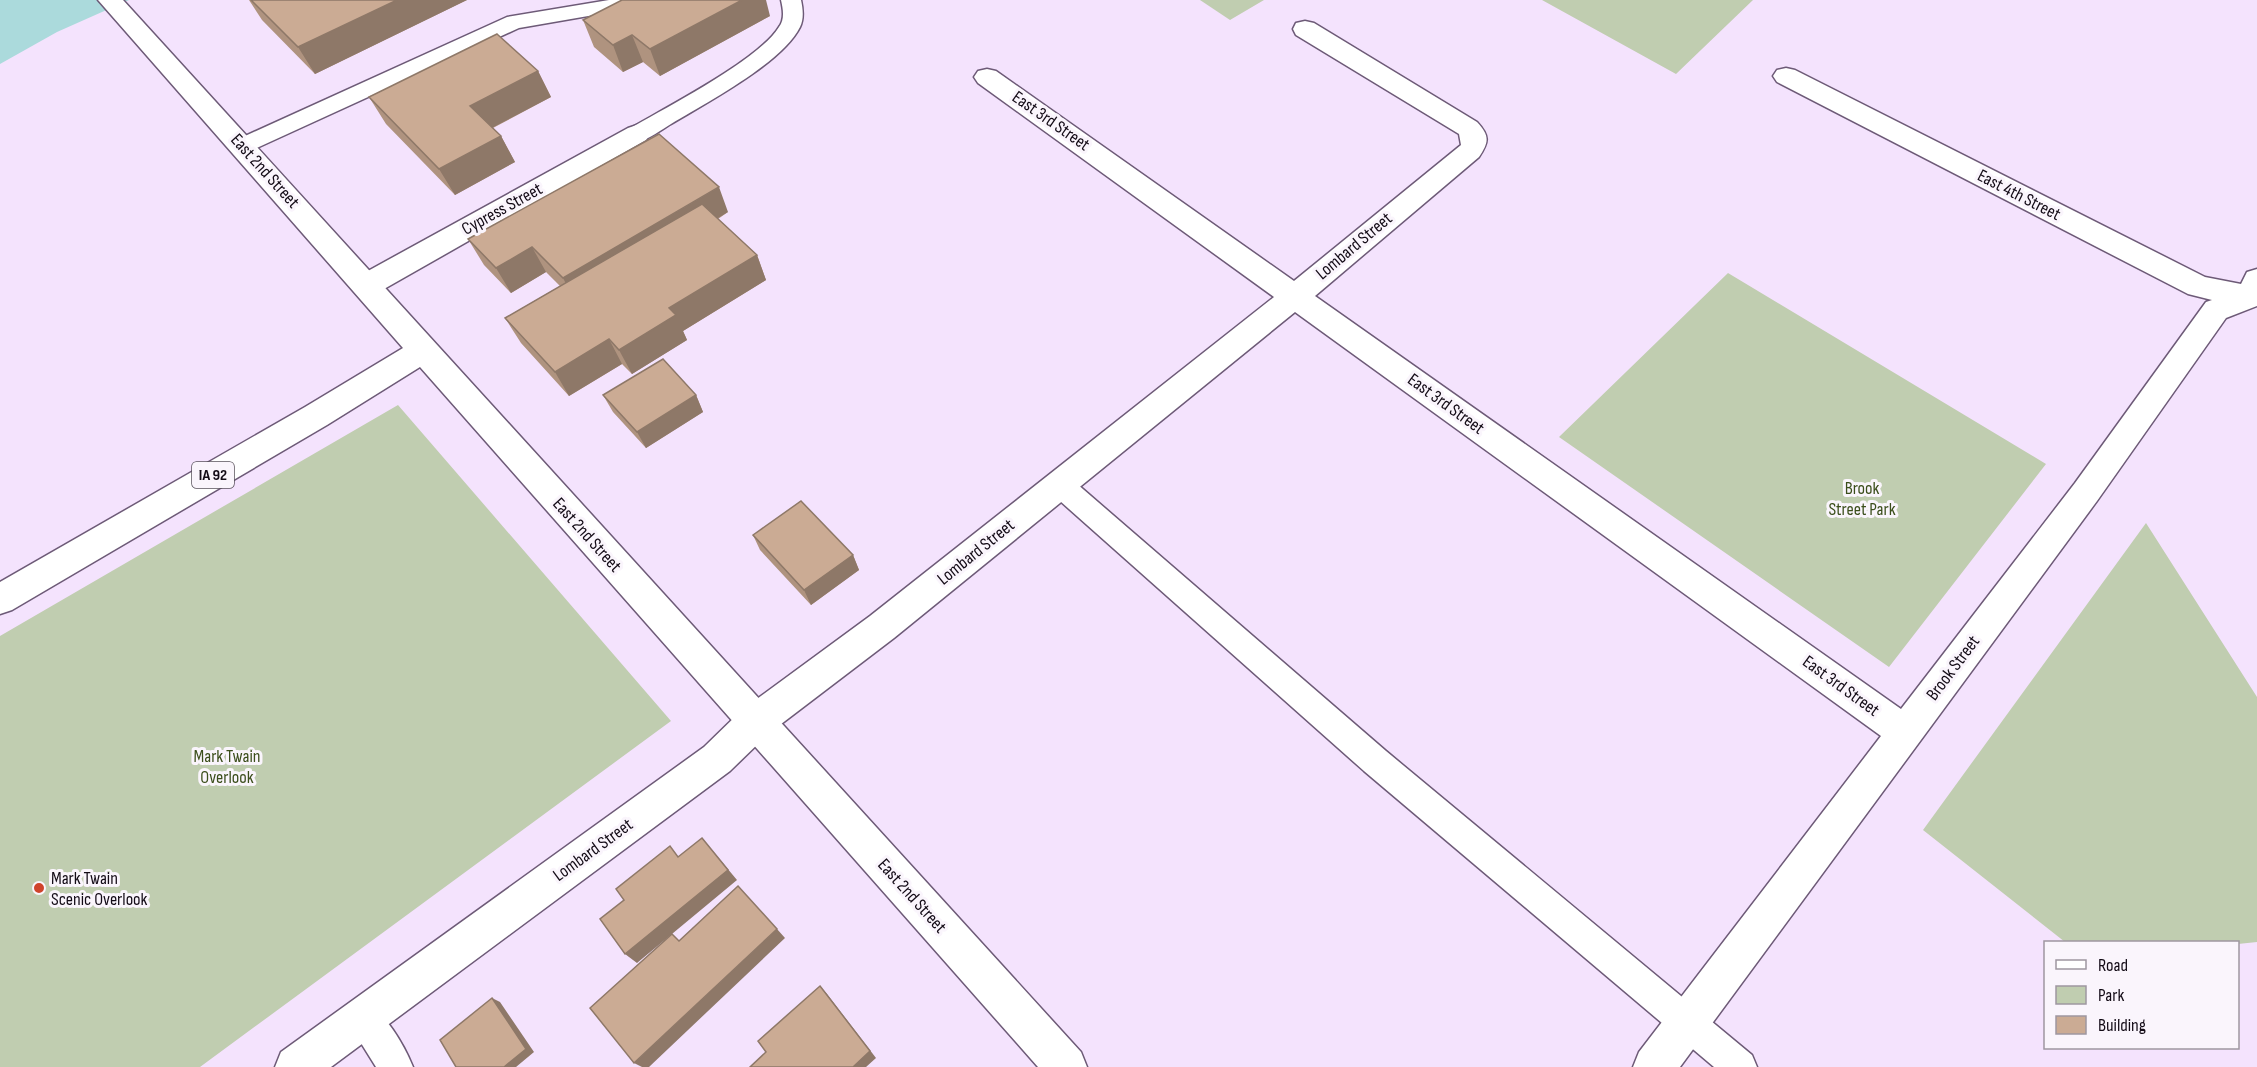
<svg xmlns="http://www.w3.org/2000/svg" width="2257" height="1067" font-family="'Sofia Sans Condensed',sans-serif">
	<rect width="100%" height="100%" fill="#f4e3fd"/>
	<path fill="#c0cdb0" d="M1200 0H1264L1230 20Z
		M1542 0H1753L1676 74Z
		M1728 273 2046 464 1889 667 1559 437Z
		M398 405 671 721 200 1067H0V636Z
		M2146 523 2257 697V942L2238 944 2065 942 1923 830Z"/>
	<path fill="#abdadc" d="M0 0H129L57 32 0 64Z"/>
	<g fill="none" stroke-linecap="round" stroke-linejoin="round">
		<defs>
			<path id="lane" d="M609 0H656L653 4 646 6 519 28 250 151 242 153 234 151 231 146 234 141 507 17Z
				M781 0H801C803 9 804 19 800 27 782 63 706 103 671 124 662 129 649 140 638 141 636 141 632 140 629 139L626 134 629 129C665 108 759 60 779 27 785 19 783 9 781 0Z
				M1060 474 1069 477 1386 751 1752 1055 1757 1067H1714L1364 771 1051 493 1047 485 1051 477Z
				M363 1002C385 1011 404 1045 413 1067H376L346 1019 351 1007Z"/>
			<path id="street" d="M1305 21 1314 23 1477 122C1490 136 1489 142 1479 157L1315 296 1901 709 2075 483 2206 302 2212 300 2188 294 1777 82 1773 76 1777 70 1786 68 1795 70 2205 277 2241 284 2247 272 2257 269V306L2226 318 2097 501 1680 1067H1633L1639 1052 1881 736 1295 312 894 638 768 734 730 771 331 1067H275L281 1052 704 747 742 710 870 616 1274 297 978 83 974 77 978 71 987 69 996 71 1294 281 1461 145 1459 134 1296 35 1293 29 1296 23Z
				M637 125 646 128 650 134 646 140 377 293 367 296 357 293 353 285 357 277 628 128Z"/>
			<path id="primary" d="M98 0H123L1081 1052 1087 1067H1038L420 367 327 425 12 610 0 614V582L305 407 403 348Z"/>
		</defs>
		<use href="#lane" stroke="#6d5a77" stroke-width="3"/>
		<use href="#street" stroke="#6d5a77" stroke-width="3"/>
		<use href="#primary" stroke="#6d5a77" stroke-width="3"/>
		<use href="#lane" fill="#fff" fill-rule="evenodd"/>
		<use href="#street" fill="#fff" fill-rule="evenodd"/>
		<use href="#primary" fill="#fff" fill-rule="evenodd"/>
	</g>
	<path fill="#af937f" d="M249 0H467L315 74 262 20Z
		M770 16 660 76 643 62 623 72 594 47 583 20Z
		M538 71 551 97 493 128 501 136 515 162 455 195 386 124 369 97Z
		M728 212 718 219 757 255 766 280 683 331 687 340 632 374 622 364 569 396 521 343 505 318 560 286 546 272 511 293 484 265 468 239Z
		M603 395H696L703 412 646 448 613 412Z
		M753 535 853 555 859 570 811 605 760 550Z"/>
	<path fill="#8e7868" d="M397 0H467L315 74 298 47Z
		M742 0H766L770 16 660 76 650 49Z
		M632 35 643 62 623 72 613 45Z
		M538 71 551 97 484 132 470 106Z
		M501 136 515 162 455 195 439 169Z
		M719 187 728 212 576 303 563 278Z
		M532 247 546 272 511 293 496 268Z
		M757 255 766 280 683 331 687 340 632 374 619 350 669 308Z
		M609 339 622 364 569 396 555 372Z
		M696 395 703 412 646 448 637 432Z
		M853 555 859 570 811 605 804 590Z
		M702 838 737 880 637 963 625 954Z
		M777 929 785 938 649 1067H642L634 1063Z
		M820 986 827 994 876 1058 866 1067H853Z
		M492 998 500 1002 534 1052 516 1067H504Z"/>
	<path fill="#cbab94" stroke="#8e7868" stroke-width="1.5" d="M251 0H397L298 47Z
		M622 0H742L650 49 632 35 613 45 583 20Z
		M497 34 538 71 470 106 501 136 439 169 369 97Z
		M659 134 719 187 563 278 532 247 496 268 468 239Z
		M702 204 757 255 669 308 676 315 619 350 609 339 555 372 505 318Z
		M663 359 696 395 637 432 603 395Z
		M801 501 853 555 804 590 753 535Z
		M702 838 728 870 625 954 600 919 624 900 616 889 670 846 678 857Z
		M738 886 777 929 634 1063 590 1008 672 934 679 941Z
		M820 986 870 1051 853 1067H750L766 1052 758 1041Z
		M492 998 526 1049 504 1067H456L440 1040Z"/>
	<circle fill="#cf442c" stroke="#faf5fc" stroke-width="2" cx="39" cy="888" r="6"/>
	<g text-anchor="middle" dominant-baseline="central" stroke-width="6" stroke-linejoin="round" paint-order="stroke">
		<rect fill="#faf5fc" stroke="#58515b" stroke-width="1.5" x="192" y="462" width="42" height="26" rx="4.5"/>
		<g font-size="16" font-weight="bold" fill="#130b16">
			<text x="213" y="475">IA 92</text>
		</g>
		<g font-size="18" fill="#130b16" stroke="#faf5fc">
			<text transform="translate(1051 121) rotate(35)">East 3rd Street</text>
			<text transform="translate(265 171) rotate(48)">East 2nd Street</text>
			<text transform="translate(2019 195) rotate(27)">East 4th Street</text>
			<text transform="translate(502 209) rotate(-29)">Cypress Street</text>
			<text transform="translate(1354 246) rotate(-40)">Lombard Street</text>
			<text transform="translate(1446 404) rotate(36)">East 3rd Street</text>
			<text transform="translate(587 535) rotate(48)">East 2nd Street</text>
			<text transform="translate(976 552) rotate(-39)">Lombard Street</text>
			<text transform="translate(1953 668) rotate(-53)">Brook Street</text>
			<text transform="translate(1841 686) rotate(36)">East 3rd Street</text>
			<text transform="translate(593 850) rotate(-36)">Lombard Street</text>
			<text transform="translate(912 896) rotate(48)">East 2nd Street</text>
		</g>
		<g font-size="18" fill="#3b4e1b" stroke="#faf5fc">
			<text x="1862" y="488">Brook<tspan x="1862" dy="21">Street Park</tspan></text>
			<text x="227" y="756">Mark Twain<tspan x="227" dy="21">Overlook</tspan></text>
		</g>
		<g font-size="18" fill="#130b16" stroke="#faf5fc" text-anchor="start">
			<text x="51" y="878">Mark Twain<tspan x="51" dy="21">Scenic Overlook</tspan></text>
		</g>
	</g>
	<rect x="2044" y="941" width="195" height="108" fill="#faf5fc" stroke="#9e97a0" stroke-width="1.5"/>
	<rect x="2056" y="960" width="30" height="9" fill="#ffffff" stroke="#9e97a0" stroke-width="1.5"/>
	<text x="2098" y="971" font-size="18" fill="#130b16">Road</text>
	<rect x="2056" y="986" width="30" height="18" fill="#c0cdb0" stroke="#9e97a0" stroke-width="1.5"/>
	<text x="2098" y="1001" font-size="18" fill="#130b16">Park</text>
	<rect x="2056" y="1016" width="30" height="18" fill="#cbab94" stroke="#9e97a0" stroke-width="1.5"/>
	<text x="2098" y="1031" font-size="18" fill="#130b16">Building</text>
</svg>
